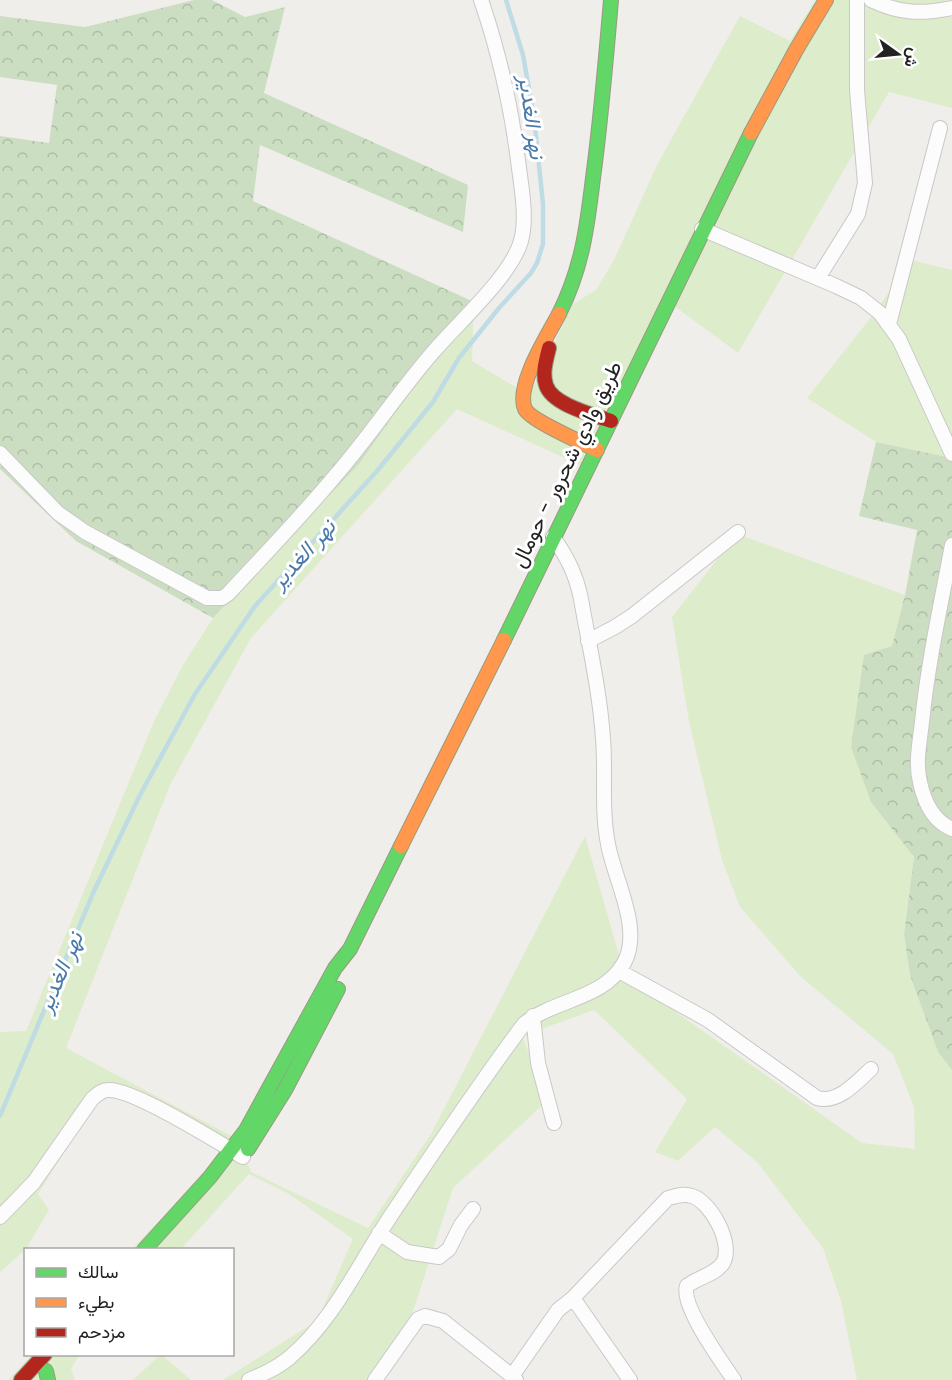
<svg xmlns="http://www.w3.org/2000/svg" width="952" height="1380" font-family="Poppins,Vazirmatn,sans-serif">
	<defs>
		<pattern id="forest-crowns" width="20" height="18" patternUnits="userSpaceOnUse" patternTransform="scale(1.5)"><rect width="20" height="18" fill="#cbdec1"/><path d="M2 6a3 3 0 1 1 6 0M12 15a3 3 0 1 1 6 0" fill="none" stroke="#aebea6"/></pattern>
	</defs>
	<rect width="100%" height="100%" fill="#f0eeeb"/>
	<path fill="#ddeccb" d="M815 0H947L949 15 952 18V108L889 92 738 353 673 305 580 465 457 409 251 638 170 785 66 1048 237 1139 251 1172 368 1228 431 1134 585 836 625 976 862 1143 915 1149 914 1107 893 1054 800 976 740 907 722 860 689 722 672 617 737 534 905 595 892 646 871 802 914 857 904 934 910 974 938 1052 952 1070V1380H857L841 1301 823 1248 757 1162 715 1127 678 1161 655 1152 687 1099 594 1010 522 1036 548 1100 453 1188 409 1324 370 1380H223L317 1321 353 1239 289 1194 249 1174 181 1249H132L223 1153 114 1091 92 1108 38 1194 49 1210 26 1249 0 1272V1032L26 1031 155 719 183 665 213 618 359 464 474 302 472 361 529 395 573 304 596 290 614 260 657 165 740 16 790 41Z
		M911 260 952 270V458L876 442 807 398 876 311Z
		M161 1354 162 1355 191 1380H133Z
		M32 1355H79L71 1369 75 1380H8Z"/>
	<path fill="url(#forest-crowns)" d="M194 0H212L245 17 285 7 264 93 468 185 463 232 260 145 253 201 474 302 359 464 213 618 76 541 0 469V136L49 143 57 85 0 77V16L85 27Z
		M876 442 952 458V1070L938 1052 910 975 904 934 914 857 871 802 851 747 864 655 892 646 905 595 917 530 859 516Z"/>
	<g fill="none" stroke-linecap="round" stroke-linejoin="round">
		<path stroke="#bfdbe3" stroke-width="4.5" d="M0 1116 94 891 139 797 195 694 255 606 377 471 433 402 459 358 499 308 531 273 537 263 543 244V204L534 117 523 55 506 0"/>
		<defs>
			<path id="street" d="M871 0C900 14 921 14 952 8
				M702 229 836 286 861 298 880 313 899 339 952 454
				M818 278 858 214 865 183 857 90V0
				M889 324 940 128
				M0 453 58 513 85 532 207 598H222L228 594C264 555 301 517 335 476 370 436 399 391 434 351 458 323 511 276 521 241 527 218 522 191 519 168 512 111 500 55 481 0
				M952 545C941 604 928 662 922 722 920 741 915 763 920 782 924 801 933 821 952 829
				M588 641 615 627 632 616 738 532
				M619 971 708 1020 817 1098C838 1104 857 1082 871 1069
				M533 1016 538 1063 554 1123
				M0 1217 34 1182 92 1099C97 1095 101 1090 108 1090 132 1088 218 1142 243 1157
				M379 1233 407 1252 439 1257 449 1249 461 1225 473 1209
				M573 1298 630 1380
				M249 1380C263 1374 277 1368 289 1358 334 1320 359 1263 392 1214 435 1150 478 1085 524 1024 554 999 603 1000 624 963 643 929 614 879 608 844 601 809 606 774 603 739 600 692 589 645 581 599 576 574 567 557 553 537
				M375 1380 418 1319 425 1316 443 1321 512 1376
				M516 1380 512 1376 558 1310 573 1298 668 1198C677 1196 683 1193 692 1196 711 1202 734 1244 723 1263 715 1275 698 1277 687 1286 680 1305 722 1362 734 1380"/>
			<path id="fast" d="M559 314C582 268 587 228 593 178 601 119 606 59 611 0
				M504 640 751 133
				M248 1149 285 1090 338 989
				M144 1250 210 1177 246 1130 335 968 350 949 401 846
				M46 1371 48 1380"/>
			<path id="slow" d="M751 133 796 50 826 0
				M559 314C548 335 515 386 525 409 530 420 583 443 597 450
				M401 846 504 640"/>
			<path id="jam" d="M549 348C546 360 542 373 546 385 552 405 594 415 611 421
				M21 1380 45 1354"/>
		</defs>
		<use href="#street" stroke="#c9c8c7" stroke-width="16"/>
		<use href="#fast" stroke="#999a82" stroke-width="16"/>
		<use href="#slow" stroke="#999a82" stroke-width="16"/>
		<use href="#jam" stroke="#999a82" stroke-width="16"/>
		<use href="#street" stroke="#fdfcfc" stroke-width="14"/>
		<use href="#fast" stroke="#63d668" stroke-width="14"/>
		<use href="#slow" stroke="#ff974d" stroke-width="14"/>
		<use href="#jam" stroke="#b3261e" stroke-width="14"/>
	</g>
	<g text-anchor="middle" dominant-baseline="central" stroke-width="6" stroke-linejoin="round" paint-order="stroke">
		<g font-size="21" fill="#222" stroke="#fff">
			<text transform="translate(566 464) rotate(-64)">طريق وادي شحرور - حومال</text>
		</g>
		<g font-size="22" font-style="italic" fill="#4a7aab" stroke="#fff">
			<text transform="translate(532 117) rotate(82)">نهر الغدير</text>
			<text transform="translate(303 554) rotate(-48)">نهر الغدير</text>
			<text transform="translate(60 972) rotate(-67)">نهر الغدير</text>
		</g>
	</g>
	<rect x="24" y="1248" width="210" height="108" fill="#ffffff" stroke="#a7a7a7" stroke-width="1.5"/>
	<rect x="36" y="1268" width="30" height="9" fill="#63d668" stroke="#a7a7a7" stroke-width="1.5"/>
	<text x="78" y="1278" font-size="18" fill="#222222">سالك</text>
	<rect x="36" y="1298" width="30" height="9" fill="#ff974d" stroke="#a7a7a7" stroke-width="1.5"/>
	<text x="78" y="1308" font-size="18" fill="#222222">بطيء</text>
	<rect x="36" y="1328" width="30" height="9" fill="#b3261e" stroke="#a7a7a7" stroke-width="1.5"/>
	<text x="78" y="1338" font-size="18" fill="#222222">مزدحم</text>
	<g transform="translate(898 54) rotate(105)" stroke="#ffffff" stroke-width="4.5" paint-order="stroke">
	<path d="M0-4.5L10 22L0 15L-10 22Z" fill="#222222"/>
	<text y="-9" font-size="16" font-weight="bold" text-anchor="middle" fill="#222222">ش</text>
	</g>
</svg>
